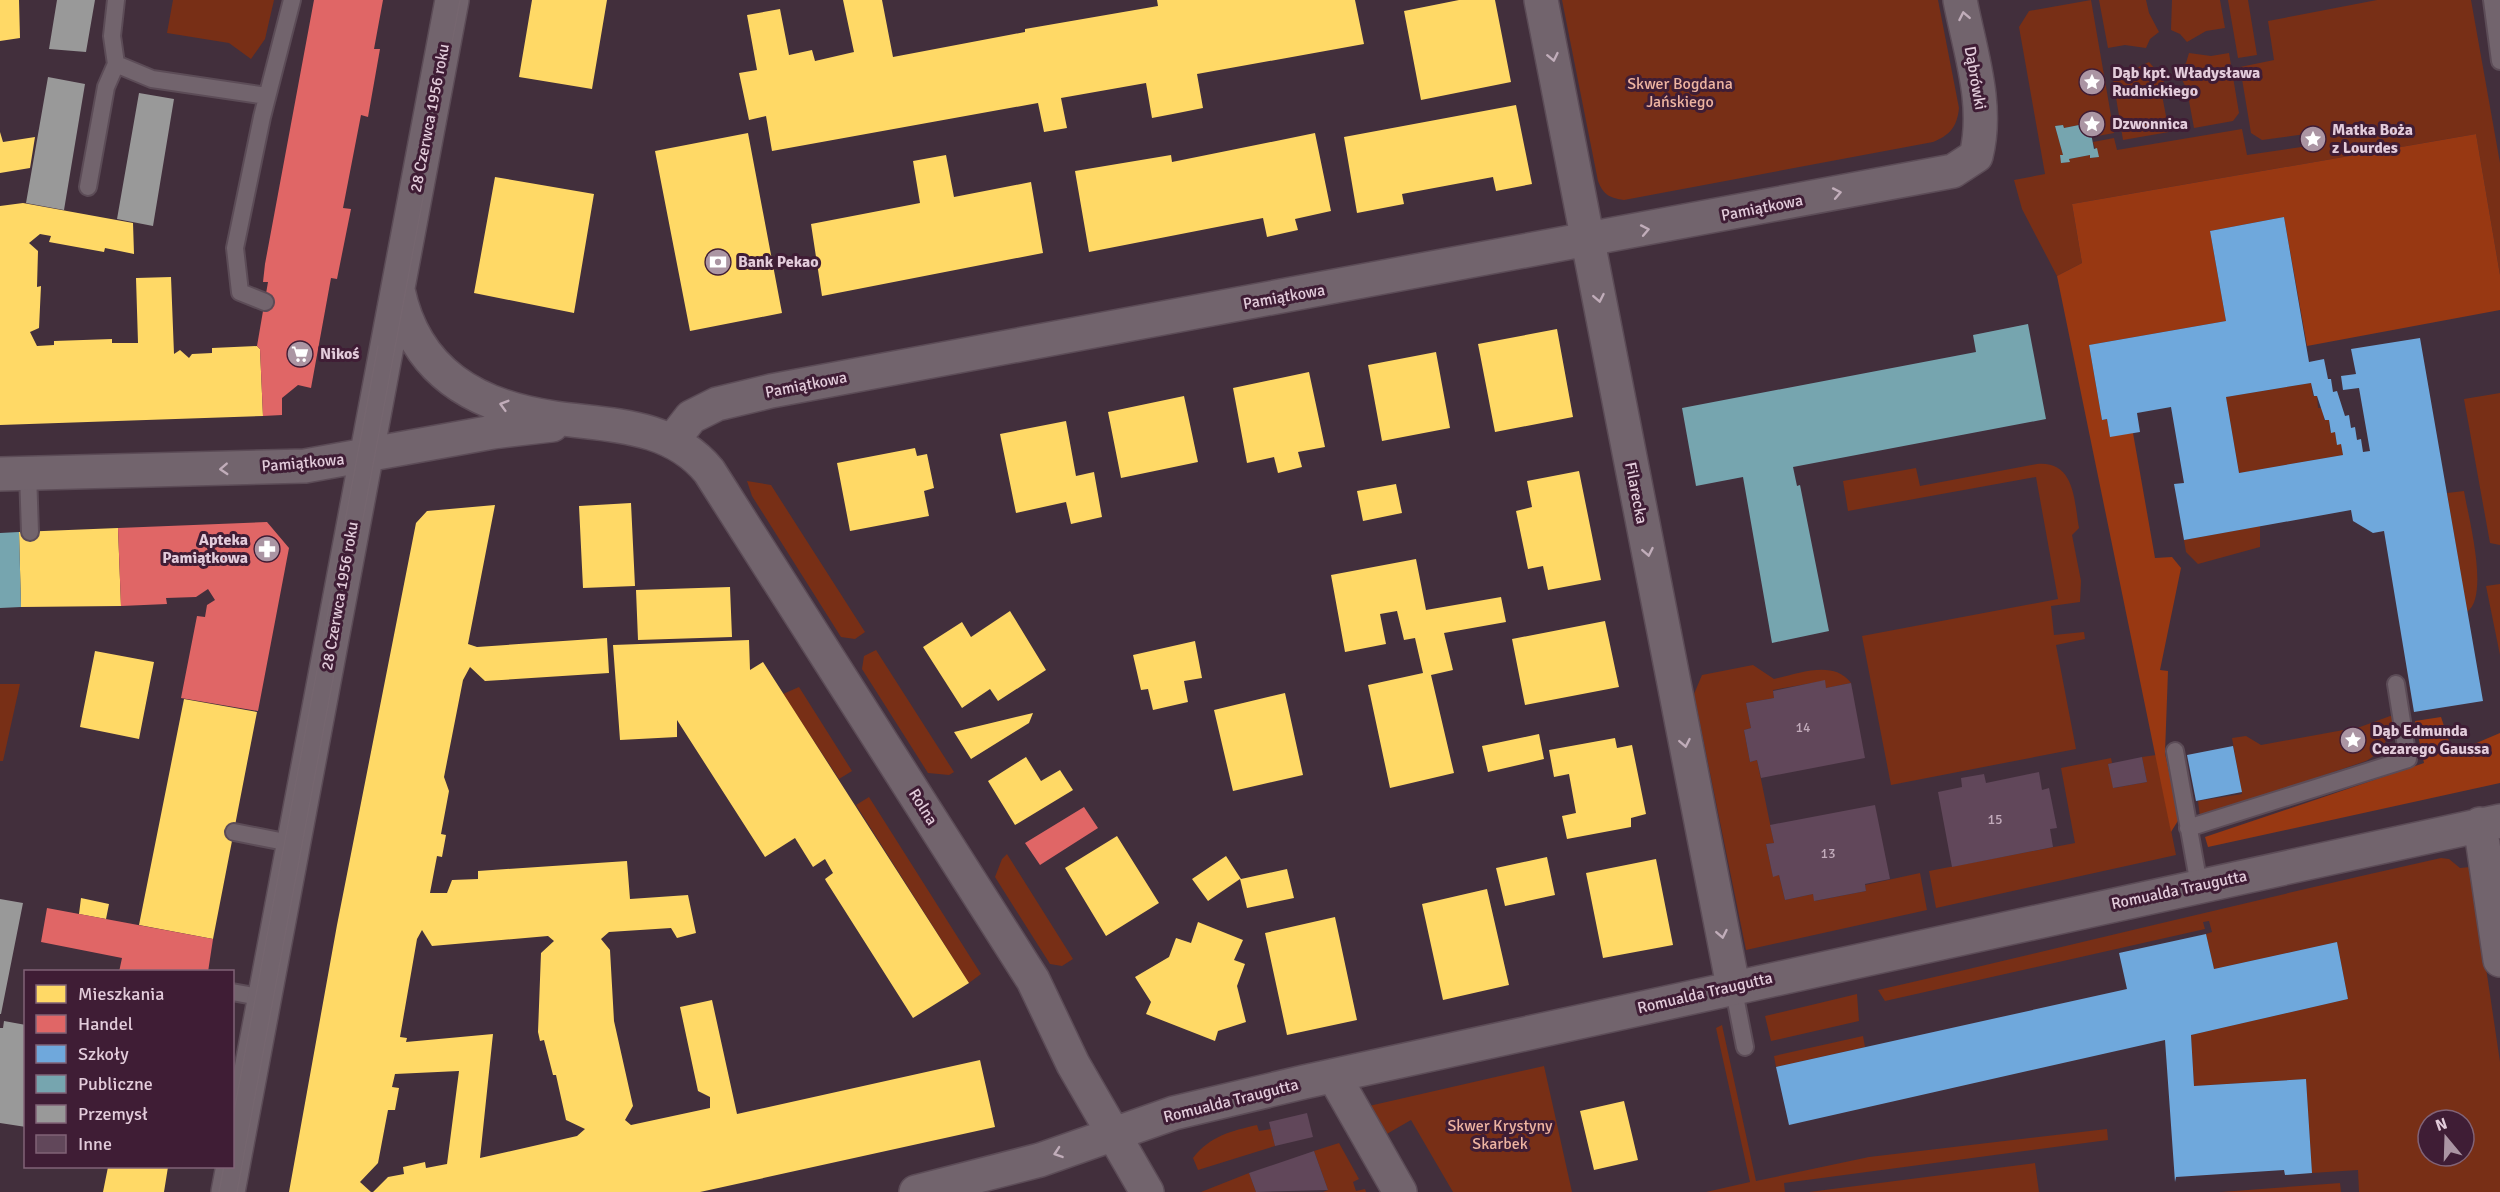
<svg xmlns="http://www.w3.org/2000/svg" width="2500" height="1192" font-family="Signika,sans-serif">
	<rect width="100%" height="100%" fill="#422f3c"/>
	<path fill="#782f16" fill-rule="evenodd" d="M173 0H274L265 39 251 59 229 43 167 33Z
		M1562 0H1938L1959 108C1957 127 1950 135 1933 142L1624 200C1609 198 1603 194 1598 181Z
		M2091 0 2114 133 2092 137V120L2084 121V124L2064 128 2063 125 2055 126 2063 155 2060 156 2062 163 2069 162V159L2090 155 2091 158 2098 157 2093 142 2114 138 2117 150 2242 129 2247 155 2315 145 2318 139 2313 133 2262 140 2251 133 2240 67 2274 60 2268 21 2377 0H2471L2500 163V275L2476 134 2072 204 2082 263 2057 276 2022 209 2014 180 2045 174 2019 27 2029 11Z
		M2099 0H2146L2149 13 2159 32 2150 39 2146 48 2125 45 2108 48Z
		M2172 0H2220L2225 28 2206 31 2187 42 2180 34 2171 30Z
		M2228 0H2248L2257 55 2238 58Z
		M2189 53 2211 56 2229 53 2239 113 2233 121 2194 128 2187 90 2178 71 2186 63Z
		M2149 62 2156 70 2165 73 2162 95 2169 132 2123 140 2112 73 2130 71Z
		M2311 383 2313 396H2317L2318 408H2323L2324 420H2329L2330 432H2335L2337 444H2341L2343 455 2239 473 2226 397Z
		M2500 393V545L2490 543 2464 399Z
		M2037 464C2075 461 2074 500 2079 528L2072 535 2081 581 2080 602 2051 606 2054 635 2084 632 2085 639 2056 645 2076 749 1891 785 1862 636 2058 599 2036 477 1848 511 1843 481 1916 468 1920 486Z
		M747 481 771 485 865 632 855 639 841 637 752 496Z
		M2464 491C2468 516 2490 596 2467 612L2447 493Z
		M2260 526V547L2198 564 2186 552 2184 540Z
		M2500 584V655L2486 586Z
		M876 650 954 772 949 775 928 773 862 669 864 656Z
		M1753 665 1774 679C1798 674 1833 659 1851 683L1826 688 1824 681 1773 690 1774 698 1746 703 1751 728 1744 730 1750 762 1757 760 1774 843 1766 844 1773 876 1779 875 1785 900 1813 894 1815 901 1866 891 1865 885 1920 873 1927 910 1746 950 1694 694 1702 675Z
		M0 684H20L3 761H0Z
		M799 687 852 771 839 779 783 694Z
		M2393 715C2392 734 2383 752 2366 761L2200 817 2198 801 2242 794 2232 738 2246 736 2261 745 2360 727Z
		M2156 755 2176 855 1936 908 1929 871 2075 843 2061 768 2111 758 2112 763 2108 764 2114 788 2147 782 2142 757Z
		M869 797 981 974 969 983 856 805Z
		M1007 854 1073 959 1062 966 1050 964 995 877 1002 859Z
		M2441 858 2449 859 2460 868 2471 867 2500 1062V1192H2359L2358 1170 2312 1173 2306 1079 2194 1086 2191 1035 2348 999 2337 942 2214 969 2206 934 2212 932 2209 921 2203 922 2205 929 1885 1001 1878 990C2066 947 2253 900 2441 858ZM2428 1120H2464V1156H2428Z
		M1857 994 1859 1021 1771 1041 1765 1016Z
		M1722 1025 1756 1181 1869 1157 2107 1129 2108 1140 1784 1183 1785 1192H1706L1750 1182 1716 1028Z
		M1863 1036 1865 1047 1776 1067 1774 1056Z
		M1544 1066 1572 1192H1453L1411 1120 1385 1135 1369 1106Z
		M1257 1125 1259 1131 1271 1129 1275 1146 1198 1170 1193 1158C1210 1136 1231 1131 1257 1125Z
		M1339 1143 1359 1179 1353 1182 1356 1191 1365 1189 1366 1192H1323L1328 1190 1314 1151Z
		M2035 1163 2039 1192H1809Z
		M1249 1173 1256 1192H1201Z
		M2340 1183 2341 1192H2221Z"/>
	<path fill="#983812" d="M2476 134 2500 275V310L2307 346 2284 217 2210 231 2226 321 2089 345 2102 420 2107 419 2110 436 2133 433 2155 558 2172 557 2181 568 2160 670 2168 671 2165 753 2179 819 2171 832 2057 276 2082 263 2072 204Z
		M2441 717 2453 753 2500 733V783L2208 847 2205 837 2424 763 2415 721Z"/>
	<path fill="#ffd966" fill-rule="evenodd" d="M0 0H19L20 38 0 41Z
		M532 0H607L592 89 519 77Z
		M843 0H882L893 57 1025 32V29L1158 6 1157 0H1355L1364 44 1197 74 1203 108 1178 113 1152 118 1146 83 1061 98 1067 128 1044 132 1038 103 772 151 766 116 749 120 739 73 757 70 747 15 780 9 789 55 812 50 815 61 854 52Z
		M1459 0H1495L1511 82 1421 100 1404 11Z
		M1516 105 1532 184 1496 191 1493 177 1402 194 1404 204 1357 213 1344 137Z
		M0 132 3 142 35 137 30 168 0 173Z
		M748 133 782 313 690 331 655 151Z
		M1315 133 1331 211 1295 219 1298 230 1267 237 1263 218 1089 252 1075 171 1171 155 1172 162Z
		M946 155 954 197 1031 182 1043 253 822 296 811 224 920 203 913 161Z
		M495 177 594 194 574 313 474 293Z
		M23 203 133 223 134 254 105 248 104 252 49 242 51 236 40 234 29 243 38 251 37 287 41 286 39 328 30 332 37 346 54 345V341L112 339V343H138L136 278 171 277 174 354 180 350 189 358 192 354 212 353V348L257 346 260 349 263 416 0 425V206Z
		M1557 329 1573 417 1495 432 1478 344Z
		M1436 352 1450 428 1382 441 1368 365Z
		M1309 372 1325 447 1298 452 1302 467 1278 473 1274 457 1247 463 1233 388Z
		M1184 396 1198 462 1121 478 1108 412Z
		M1066 421 1076 476 1094 472 1102 517 1071 524 1066 502 1016 513 1000 434Z
		M915 448 917 456 927 454 934 488 924 491 929 516 850 531 837 463Z
		M1579 471 1601 580 1548 590 1543 566 1528 569 1516 511 1532 507 1527 481Z
		M1396 484 1402 513 1363 521 1357 491Z
		M631 503 635 586 583 588 579 506Z
		M495 505 468 644 477 647 607 638 609 673 485 681 470 667 463 680 444 777 449 791 441 834 446 835 442 857 437 856 430 893H447L452 880 478 879V871L627 861 630 899 688 895 696 933 677 938 671 928 609 932 601 939 610 950 614 1021 633 1106 625 1120 631 1125 710 1108V1097L698 1091 680 1007 712 1000 737 1114 980 1060 995 1127 700 1192H373L388 1177 404 1174 403 1167 425 1162 426 1168 447 1164 459 1071 395 1074 392 1087 399 1088 395 1110H388L378 1163 360 1182 371 1192H289L337 925 416 523 427 511ZM422 930 432 946 548 936 554 941 541 953 538 1032 540 1041 544 1040 553 1075H556L566 1120 585 1129 577 1136 480 1158 493 1034 406 1042 407 1038 400 1037 417 939Z
		M118 528 121 606 21 607 19 532Z
		M1416 559 1426 610 1501 597 1506 622 1444 633 1453 670 1431 675 1454 773 1390 788 1368 685 1423 673 1415 638 1404 640 1397 611 1380 614 1386 644 1345 652 1331 575Z
		M730 587 732 637 638 640 636 590Z
		M1010 611 1046 670 998 701 990 689 962 708 923 647 962 622 971 637Z
		M1605 621 1619 687 1525 705 1512 639Z
		M749 640 750 670 763 662 969 983 913 1018 826 881 825 879 833 873 825 859 813 867 795 838 765 857 677 720V737L620 740 613 645Z
		M1195 641 1202 678 1184 681 1188 702 1153 710 1148 689 1141 690 1133 655Z
		M95 651 154 662 139 739 80 727Z
		M1285 693 1303 775 1233 791 1214 710Z
		M184 699 257 712 213 939 139 925Z
		M1033 713 1029 723 971 759 954 732Z
		M1539 734 1544 759 1488 772 1482 746Z
		M1615 738 1617 748 1632 745 1646 814 1631 818V827L1567 839 1562 816 1576 813 1569 774 1554 777 1549 750Z
		M1026 757 1041 781 1060 770 1073 790 1015 825 988 781Z
		M1117 836 1159 903 1106 936 1065 868Z
		M1226 856 1241 879 1287 869 1294 898 1247 908 1240 879 1208 901 1192 879Z
		M1547 857 1555 895 1505 906 1496 868Z
		M1656 859 1673 945 1603 958 1586 873Z
		M1487 889 1509 985 1443 1000 1422 904Z
		M81 898 109 904 106 919 79 914Z
		M1335 917 1357 1020 1287 1035 1265 933Z
		M1198 922 1243 940 1234 960 1245 964 1237 986 1246 1022 1218 1031 1215 1041 1146 1014 1151 1002 1135 977 1169 957 1176 938 1191 943Z
		M1624 1101 1638 1160 1594 1170 1580 1111Z
		M108 1167H168L164 1192H103Z"/>
	<path fill="#e06666" d="M314 0H383L374 49H380L368 117 361 115 343 208 351 209 337 279 331 278 311 388 298 385 282 398V415L263 416 260 349 257 346 268 282H263L265 264Z
		M267 522 289 548 258 711 181 698 197 616 205 617 207 605 215 600 208 589 196 597 166 598 167 604 121 606 118 528Z
		M1084 807 1098 828 1040 865 1025 843Z
		M47 908 213 939 208 972H119L122 958 41 942Z"/>
	<path fill="#6fa8dc" fill-rule="evenodd" d="M2284 217 2309 362 2324 359 2328 379H2331L2333 392 2337 391 2345 416 2349 415 2351 428 2355 427 2357 440 2361 439 2363 452 2370 451 2359 388 2343 390 2341 376 2356 374 2351 349 2420 338 2483 701 2414 712 2384 531 2373 533 2353 521 2351 510 2184 540 2174 484 2184 483 2171 407 2137 413 2140 432 2110 437 2107 419 2102 420 2089 345 2226 321 2210 231ZM2311 383 2314 396H2317L2325 420H2329L2331 433 2335 432 2337 445 2341 444 2343 455 2239 473 2226 397Z
		M2233 746 2242 792 2196 801 2187 755Z
		M2206 934 2214 969 2337 942 2348 999 2191 1035 2194 1086 2306 1079 2312 1173 2285 1175 2284 1170 2176 1177 2175 1182 2165 1040 1789 1125 1776 1067 2127 989 2119 953Z"/>
	<path fill="#76a5af" d="M2092 120 2093 128H2090L2094 149 2097 148 2099 157 2090 158V155L2069 159 2070 162 2061 163 2060 155H2063L2055 126 2063 125 2064 128 2084 124V121Z
		M2028 324 2046 419 1793 467 1797 486 1800 485 1829 631 1772 643 1743 477 1696 486 1682 408 1976 352 1973 335Z
		M19 532 21 607 0 608V533Z"/>
	<path fill="#999" d="M57 0H95L86 52 49 49Z
		M48 77 85 84 64 210 26 203Z
		M139 93 174 99 153 226 117 219Z
		M0 899 23 903 1 1014H0Z
		M4 1021 26 1025V1127L0 1123V1028H3Z"/>
	<path fill="#61475a" d="M1825 680 1826 688 1851 683 1865 758 1761 778 1757 760 1750 762 1744 730 1751 728 1746 703 1774 698 1773 691Z
		M2142 757 2147 782 2113 788 2108 764Z
		M2039 772 2042 790 2049 788 2057 828 2050 829 2053 847 1952 867 1938 792 1962 787 1961 778 1984 774 1986 783Z
		M1875 805 1890 879 1865 884 1866 891 1814 901 1813 894 1785 900 1779 875 1773 877 1766 844 1774 843 1770 825Z
		M1307 1113 1313 1137 1275 1146 1269 1122Z
		M1314 1151 1328 1190 1256 1192 1249 1173Z"/>
	<g fill="none" stroke-linecap="round" stroke-linejoin="round">
		<defs>
			<path id="lane" d="M116 0 112 36 116 64 152 79 267 96
				M2492 0 2500 61
				M88 187 106 87 116 64
				M265 302 240 292 235 248 262 117 292 0
				M28 473 30 532
				M2175 751 2199 885
				M2188 828 2408 759 2396 684
				M234 832 295 844
				M1733 986 1745 1047
				M232 992 265 998"/>
			<path id="street" d="M1541 0 1733 986
				M398 290C415 372 476 407 555 418 612 426 670 424 709 471L1033 980 1073 1064 1147 1192
				M673 440 691 417 717 404 771 391 1953 171 1976 156C1989 105 1970 51 1960 0
				M0 474 305 466 493 432 552 425
				M2480 824 2500 960
				M1334 1076 1400 1192
				M228 1192 452 0
				M916 1192 1040 1160 1174 1113 1304 1082 2500 821"/>
		</defs>
		<use href="#lane" stroke="#5c4c57" stroke-width="20"/>
		<use href="#street" stroke="#5c4c57" stroke-width="36"/>
		<use href="#lane" stroke="#72646d" stroke-width="16"/>
		<use href="#street" stroke="#72646d" stroke-width="33"/>
		<path stroke="#75666f" stroke-width="1.5" d="M232 1122 378 346
			M219 1192 224 1166
			M237 1192 460 0"/>
	</g>
	<defs><path id="oneway-chevron" d="M-2-3.5L2.5 0L-2 3.5" fill="none" stroke-width="1.6" stroke-linecap="round" stroke-linejoin="round" transform="scale(1.5)"/></defs>
	<g stroke="#c1adba">
		<use href="#oneway-chevron" transform="translate(1964 16) rotate(-101)"/>
		<use href="#oneway-chevron" transform="translate(1553 57) rotate(78)"/>
		<use href="#oneway-chevron" transform="translate(1837 193) rotate(-11)"/>
		<use href="#oneway-chevron" transform="translate(1645 230) rotate(-11)"/>
		<use href="#oneway-chevron" transform="translate(1599 298) rotate(79)"/>
		<use href="#oneway-chevron" transform="translate(504 405) rotate(-164)"/>
		<use href="#oneway-chevron" transform="translate(224 469) rotate(177)"/>
		<use href="#oneway-chevron" transform="translate(1648 552) rotate(79)"/>
		<use href="#oneway-chevron" transform="translate(1685 743) rotate(79)"/>
		<use href="#oneway-chevron" transform="translate(1722 934) rotate(79)"/>
		<use href="#oneway-chevron" transform="translate(1058 1153) rotate(161)"/>
	</g>
	<defs>
		<symbol id="sight-disc" viewBox="-11 -11 22 22"><circle r="9.5" fill="#ab95a3" stroke="#3f1d35"/><path d="M0-6L1.8-2.2L6-1.7L2.9 1.2L3.7 5.4L0 3.3L-3.7 5.4L-2.9 1.2L-6-1.7L-1.8-2.2Z" fill="#fff"/></symbol>
		<symbol id="bank-disc" viewBox="-11 -11 22 22"><circle r="9.5" fill="#ab95a3" stroke="#3f1d35"/><path d="M-6-4H6V4H-6ZM0-2.3a2.3 2.3 0 1 0 0 4.6a2.3 2.3 0 1 0 0-4.6Z" fill="#fff"/></symbol>
		<symbol id="supermarket-disc" viewBox="-11 -11 22 22"><circle r="9.5" fill="#ab95a3" stroke="#3f1d35"/><path d="M-6-5.5h2.5l.6 2H6L4.5 2H-2.5L-4.4-4H-6ZM-1.5 3.2a1.3 1.3 0 1 0 .1 0ZM3 3.2a1.3 1.3 0 1 0 .1 0Z" fill="#fff"/></symbol>
		<symbol id="pharmacy-disc" viewBox="-11 -11 22 22"><circle r="9.5" fill="#ab95a3" stroke="#3f1d35"/><path d="M-2-6h4v4h4v4h-4v4h-4v-4h-4v-4h4Z" fill="#fff"/></symbol>
	</defs>
	<g fill-rule="evenodd">
		<use href="#sight-disc" x="2077" y="67" width="30" height="30"/>
		<use href="#sight-disc" x="2077" y="109" width="30" height="30"/>
		<use href="#sight-disc" x="2298" y="124" width="30" height="30"/>
		<use href="#bank-disc" x="703" y="247" width="30" height="30"/>
		<use href="#supermarket-disc" x="285" y="339" width="30" height="30"/>
		<use href="#pharmacy-disc" x="252" y="534" width="30" height="30"/>
		<use href="#sight-disc" x="2338" y="725" width="30" height="30"/>
	</g>
	<g text-anchor="middle" dominant-baseline="central" stroke-width="6" stroke-linejoin="round" paint-order="stroke">
		<g font-size="14" fill="#c2abbb">
			<text x="1803" y="727">14</text>
			<text x="1995" y="819">15</text>
			<text x="1828" y="853">13</text>
		</g>
		<g font-size="16" font-weight="bold" fill="#e3ccdb" stroke="#3f1d35" text-anchor="start">
			<text x="2112" y="73">Dąb kpt. Władysława<tspan x="2112" dy="18">Rudnickiego</tspan></text>
			<text x="2112" y="124">Dzwonnica</text>
			<text x="2332" y="130">Matka Boża<tspan x="2332" dy="18">z Lourdes</tspan></text>
			<text x="738" y="262">Bank Pekao</text>
			<text x="320" y="354">Nikoś</text>
			<text x="248" y="540" text-anchor="end">Apteka<tspan x="248" dy="18">Pamiątkowa</tspan></text>
			<text x="2372" y="731">Dąb Edmunda<tspan x="2372" dy="18">Cezarego Gaussa</tspan></text>
		</g>
		<g font-size="16" fill="#e3ccdb" stroke="#3f1d35">
			<text transform="translate(1975 78) rotate(80)">Dąbrówki</text>
			<text transform="translate(430 118) rotate(-79)">28 Czerwca 1956 roku</text>
			<text transform="translate(1762 208) rotate(-11)">Pamiątkowa</text>
			<text transform="translate(1284 297) rotate(-10)">Pamiątkowa</text>
			<text transform="translate(806 385) rotate(-11)">Pamiątkowa</text>
			<text transform="translate(303 463) rotate(-5)">Pamiątkowa</text>
			<text transform="translate(1636 493) rotate(79)">Filarecka</text>
			<text transform="translate(340 596) rotate(-80)">28 Czerwca 1956 roku</text>
			<text transform="translate(923 807) rotate(58)">Rolna</text>
			<text transform="translate(2179 890) rotate(-12)">Romualda Traugutta</text>
			<text transform="translate(1705 993) rotate(-13)">Romualda Traugutta</text>
			<text transform="translate(1231 1101) rotate(-14)">Romualda Traugutta</text>
		</g>
		<g font-size="16" fill="#eeb4a1" stroke="#3f1d35">
			<text x="1680" y="84">Skwer Bogdana<tspan x="1680" dy="18">Jańskiego</tspan></text>
			<text x="1500" y="1126">Skwer Krystyny<tspan x="1500" dy="18">Skarbek</tspan></text>
		</g>
	</g>
	<rect x="24" y="970" width="210" height="198" fill="#3f1d35" stroke="#816377" stroke-width="1.5"/>
	<rect x="36" y="985" width="30" height="18" fill="#ffd966" stroke="#816377" stroke-width="1.5"/>
	<text x="78" y="1000" font-size="18" fill="#e3ccdb">Mieszkania</text>
	<rect x="36" y="1015" width="30" height="18" fill="#e06666" stroke="#816377" stroke-width="1.5"/>
	<text x="78" y="1030" font-size="18" fill="#e3ccdb">Handel</text>
	<rect x="36" y="1045" width="30" height="18" fill="#6fa8dc" stroke="#816377" stroke-width="1.5"/>
	<text x="78" y="1060" font-size="18" fill="#e3ccdb">Szkoły</text>
	<rect x="36" y="1075" width="30" height="18" fill="#76a5af" stroke="#816377" stroke-width="1.5"/>
	<text x="78" y="1090" font-size="18" fill="#e3ccdb">Publiczne</text>
	<rect x="36" y="1105" width="30" height="18" fill="#999999" stroke="#816377" stroke-width="1.5"/>
	<text x="78" y="1120" font-size="18" fill="#e3ccdb">Przemysł</text>
	<rect x="36" y="1135" width="30" height="18" fill="#61475a" stroke="#816377" stroke-width="1.5"/>
	<text x="78" y="1150" font-size="18" fill="#e3ccdb">Inne</text>
	<g transform="translate(2446 1138) rotate(341)"><circle r="28" fill="#3f1d35" stroke="#816377" stroke-width="1.5"/>
	<path d="M0-4.5L10 22L0 15L-10 22Z" fill="#ab95a3"/>
	<text y="-9" font-size="16" font-weight="bold" text-anchor="middle" fill="#e3ccdb">N</text>
	</g>
</svg>
